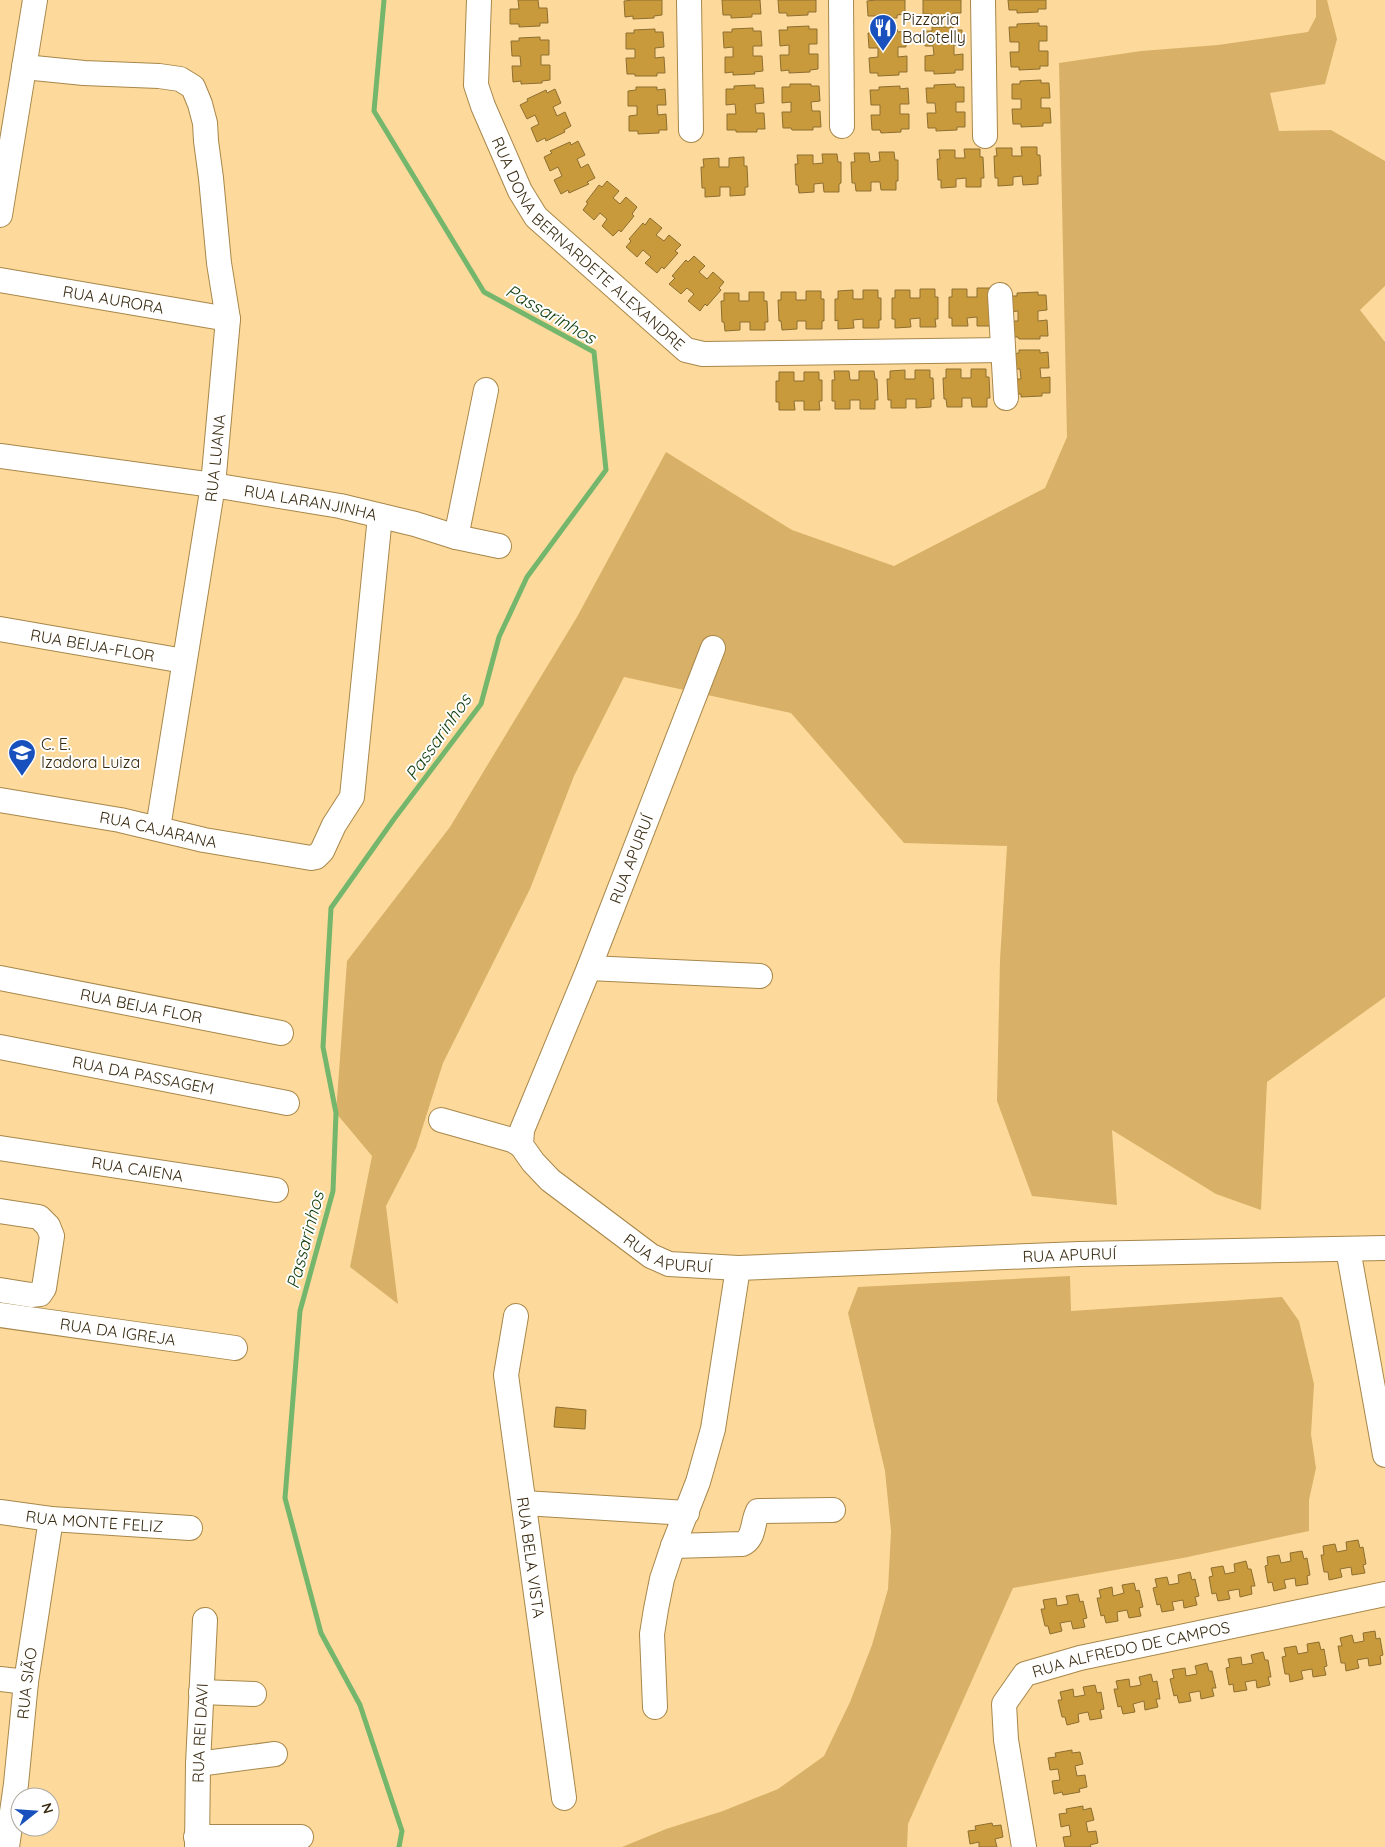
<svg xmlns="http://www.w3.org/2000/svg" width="1385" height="1847" font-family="Quicksand,sans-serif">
	<rect width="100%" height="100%" fill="#fdda9b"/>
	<path fill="#d8b067" d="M1316 0H1327L1337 39 1325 84 1270 93 1279 131 1331 130 1385 161V286L1360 310 1385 342V997L1267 1082 1261 1210 1216 1194 1112 1130 1117 1205 1032 1196 997 1101 1000 960 1007 846 904 843 791 713 624 677 574 776 530 889 443 1063 416 1148 386 1206 398 1304 350 1267 372 1156 336 1113 347 961 450 827 577 617 666 452 792 530 894 566 1045 488 1067 437 1059 63 1141 51 1218 45 1308 32 1316 17Z
		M1070 1276 1071 1311 1282 1297 1299 1321 1314 1384 1311 1434 1316 1468 1309 1500V1531L1183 1558 1013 1588 908 1824 907 1847H622L666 1829 723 1811 778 1789 824 1756 850 1702 872 1645 888 1589 891 1531 885 1471 848 1313 858 1287Z"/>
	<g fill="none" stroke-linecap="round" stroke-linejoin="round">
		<path stroke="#75b66d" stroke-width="5" d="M384 0 374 111 484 292 594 352 606 470 527 577 499 637 481 704 394 819 331 908 323 1047 336 1113 333 1191 300 1311 285 1498 321 1633 360 1705 402 1831 399 1847"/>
	</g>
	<path fill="#c99a3c" stroke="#8d6e30" d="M518 0H538L539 8H547L548 23H540V26L519 27V24H510V9H519Z
		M633 0H662V15L654 16V18L633 19V16L625 17 624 1Z
		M722 0H760L761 14H752V17L731 18V15H723Z
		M778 0H816V12H808V15L787 16V13H779Z
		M876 0H905V14L897 15V18H876V16H868L867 1Z
		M923 0H961V13H953V16L932 17V14H923Z
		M1008 0H1046V9H1038V12L1017 13V10H1009Z
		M1039 23V26H1047V41H1039V51H1048V66H1040V69L1019 70V67H1011L1010 52H1019V42H1010L1009 27H1017V24Z
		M809 26V29H817V44H809V54H818V69L810 70V72L789 73V70L781 71 780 55H789V45L780 46 779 30H788L787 27Z
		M932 27H953V30H962V45H954V55L963 54V70H955V73L934 74V71H925V56L934 55 933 46H925L924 31H932Z
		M753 28V31H761L762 46H753V56H762L763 71 754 72 755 74 733 75V72L725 73V57H733V47L724 48 723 32H732V29Z
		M655 29V32H663L664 47 655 48V58L664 57 665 73H657V76H635V74H627L626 58H635V49H626V33H634V30Z
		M876 29H897L898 32 906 31V47H898V57L907 56V72H899V75L878 76V73H870L869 58 878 57V48H869L868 33H877Z
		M540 37V40H549V55H541V65H550V80L542 81V83L521 84V81L513 82 512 66H521L520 56H512L511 41H519V38Z
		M1041 80V83H1049L1050 98H1041V108H1050L1051 123H1043V126L1021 127V124H1013L1012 109H1021V99H1012V84H1020V81Z
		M790 84H811V86H819L820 101 811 102 812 111H820L821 127H813V130H792L791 128H783L782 112H791V102L782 103V87H790Z
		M955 84 956 87H964V102H956V112H965V127H957V130L936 131V128H928L927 113H936L935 103H927L926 88H934V85Z
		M755 85V88H763L764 103 755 104 756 113H764L765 129H757V132H736V130H727V114H736L735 104 726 105V89H734V86Z
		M900 86V89L908 88 909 104H900V114H909V129H901V132L881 133 880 130H872L871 115H880V105H871L870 90H879V87Z
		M636 87H657V90L665 89 666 105H657L658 115 666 114 667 130H659V133L638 134V131H629V116L637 115V106H628V91L636 90Z
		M555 89 561 103 553 107 557 116 565 112 571 126 564 130 565 132 546 141 545 138 537 142 531 128 539 124 535 115 527 119 520 105 528 101 527 99 546 90 547 93Z
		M578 141 585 155 577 159 581 168 588 164 595 178 587 182 589 184 569 193 568 190 561 194 554 180 562 176 558 167 550 171 544 157 552 153 550 151 570 142 571 145Z
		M1021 147H1037V155H1040L1041 176H1038V184L1023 185 1022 176 1013 177V185L998 186V178H995L994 156H997L996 148H1012V156H1022Z
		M964 149H980V157H983L984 178H981V187H966V178L956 179V187L941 188V180H938L937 159H940L939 150H955V158H965Z
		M879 152H894L895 160H898V181H896V190H881L880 182H871V191H856L855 183H852L851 162H855L854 153H869L870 162 880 161Z
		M822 154H837L838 162H841V183L839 184V192H824L823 183 814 184V192L799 193 798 185H796L795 164H798L797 155H813V164L823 163Z
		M744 157V166H747L748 187H745V195L730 196V187H720V196L705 197V188H702L701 167H704L703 159 719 158V167H729V158Z
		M607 181 619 191 613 198 620 204 626 197 637 207 632 214 634 216 621 232 619 230 613 236 602 226 607 219 600 213 594 220 583 210 588 203 586 202 599 185 602 187Z
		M650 218 662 228 656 235 664 241 669 235 681 245 675 251 678 253 664 269 662 267 657 273 645 263 651 257 643 250 637 257 626 247 631 241 629 239 643 223 645 225Z
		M694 256 705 266 699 272 707 279 713 272 724 282 719 288 721 290 707 306 705 304 700 311 688 301 694 294 687 288 681 294 669 284 675 278 672 276 686 260 688 262Z
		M977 288H992L993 326H977V317L967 318 968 326H952V318H949V297H952V289H967V297H977Z
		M920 289H935V297H938V319H935L936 327H920V318L910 319 911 327 895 328V319H892V298H895V290H910V298H920Z
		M853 290V299H863V290H878V298H881V320H879V328H863V319L853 320 854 328 838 329V320L835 321V299H838V291Z
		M806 291H821V299H824V321H822V329H806V321H797V329L782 330 781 321H779L778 300H781V292H796V300H806Z
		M749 292H764V301H767L768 322H765V330H750V322H740V330L725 331 724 322H722L721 301H724V293H739V301H749Z
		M1038 292V295H1046L1047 310 1038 311V321L1047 320 1048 336H1040V339H1019L1018 337H1010V321H1018V311L1009 312V296H1017V293Z
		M1019 350H1040V353L1048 352 1049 368H1040L1041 378 1050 377V393H1042V396L1021 397V394H1013L1012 379H1021L1020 369H1011V354L1019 353Z
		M946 369H961V378H971V369H986V377H989L990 398H987V407H972L971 398H962V407H947L946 399H944L943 378H946Z
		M905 370V379H915V370H930V378H933L934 399H931V407L916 408V399H906V408H891V400H888L887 379H890V371Z
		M834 371H849L850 380H859V371H874L875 379H877L878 400H875V409H860V400H850V409H835V401H832V380H835Z
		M779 372H794V381H804V372H819V380H822V401H819L820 410H804V401H794L795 410H779V402H776V381H779Z
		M556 1407 586 1410 585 1429 554 1427Z
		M1358 1540 1360 1548 1363 1547 1366 1564 1363 1565 1365 1573 1352 1575 1351 1567 1340 1569 1342 1577 1329 1580 1328 1572H1324L1321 1555H1324L1323 1546 1335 1544 1337 1552 1347 1550 1346 1542Z
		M1302 1551 1304 1559 1307 1558 1310 1575 1307 1576 1308 1584 1296 1586 1295 1578 1284 1580 1286 1588 1274 1591 1272 1582 1268 1583 1265 1566 1268 1565 1267 1557 1279 1555 1281 1563 1291 1561 1290 1553Z
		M1246 1561 1248 1569H1251L1255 1586H1251L1252 1594 1240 1597 1239 1589 1228 1591 1230 1599 1218 1601 1216 1593 1212 1594 1209 1577 1213 1576 1211 1568 1223 1566 1225 1574 1235 1572 1234 1564Z
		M1190 1572 1192 1580 1195 1579 1199 1596 1195 1597 1197 1605 1184 1608 1183 1600 1172 1602 1174 1610 1162 1612 1160 1604 1157 1605 1153 1588 1157 1587 1155 1579 1167 1577 1169 1585 1179 1583 1178 1575Z
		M1134 1583 1136 1591 1139 1590 1143 1607 1139 1608 1141 1616 1129 1618 1127 1610 1117 1612 1118 1621 1106 1623 1104 1615 1101 1616 1097 1598H1101L1099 1590 1112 1587 1113 1596 1124 1593 1122 1585Z
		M1078 1594 1080 1602 1083 1601 1087 1618 1083 1619 1085 1627 1073 1629 1071 1621 1060 1623 1062 1631 1050 1634 1048 1626H1045L1041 1609H1045L1043 1600 1056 1598 1057 1606 1068 1604 1066 1596Z
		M1375 1631 1376 1639 1380 1638 1383 1655 1380 1656 1381 1664 1369 1666 1368 1658 1357 1660 1359 1668 1346 1671 1345 1663H1341L1338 1646H1342L1340 1638 1352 1635 1354 1643 1364 1641 1363 1633Z
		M1319 1642 1321 1650 1324 1649 1327 1666 1324 1667 1326 1675 1313 1677 1312 1669 1301 1671 1303 1679 1290 1682 1289 1674H1285L1282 1657 1286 1656 1284 1648 1296 1646 1298 1654 1308 1652 1307 1644Z
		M1263 1652 1265 1660H1268L1271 1677H1268L1270 1685 1257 1688 1256 1680 1245 1682 1247 1690 1234 1692 1233 1684 1229 1685 1226 1668 1230 1667 1228 1659 1241 1657 1242 1665 1253 1663 1251 1655Z
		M1207 1663 1209 1671H1212L1216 1688H1212L1214 1696 1201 1699 1200 1691 1189 1693 1191 1701 1179 1703 1177 1695 1174 1696 1170 1679 1174 1678 1172 1670 1185 1668 1186 1676 1197 1674 1195 1666Z
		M1151 1674 1153 1682 1157 1681 1160 1699H1156L1158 1707 1145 1710 1144 1701 1133 1704 1135 1712 1123 1714 1121 1706 1118 1707 1114 1689H1118L1116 1681 1129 1679 1130 1687 1141 1685 1139 1677Z
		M1095 1685 1097 1693 1101 1692 1104 1709 1100 1710 1102 1718 1090 1720 1088 1712 1078 1714 1079 1722 1067 1725 1065 1717H1062L1058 1700H1062L1060 1692 1073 1689 1074 1697 1085 1695 1083 1687Z
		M1072 1750V1753L1080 1752 1083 1764 1075 1766 1077 1776 1085 1775 1087 1787 1079 1789 1080 1792 1063 1795 1062 1792 1054 1794 1052 1781 1060 1780 1058 1769 1050 1770 1048 1758 1056 1757 1055 1753Z
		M1083 1806V1810L1091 1808 1094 1820 1086 1822 1088 1832 1096 1831 1098 1843 1090 1845 1091 1847H1065L1063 1837 1071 1836 1069 1825 1061 1827 1059 1814 1067 1813 1066 1809Z
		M992 1823 993 1826 1001 1825 1003 1837 995 1839 997 1847H979V1842L970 1844 968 1831 976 1830 975 1826Z"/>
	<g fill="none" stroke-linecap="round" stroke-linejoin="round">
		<defs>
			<g id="minor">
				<path id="s1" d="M479 0 476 85 483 106 520 191 536 217 686 350 703 354 1003 350"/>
				<path d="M689 0 691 130"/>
				<path d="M841 0 842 126"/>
				<path d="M983 0 985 136"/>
				<path d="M24 67 84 73 159 76 180 79 193 87 200 104 205 123 206 141 211 178 219 263 228 319 213 485 158 828"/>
				<path d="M0 215 35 0"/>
				<path id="s2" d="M0 280 228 319"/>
				<path d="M1000 295 1006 398"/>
				<path id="s3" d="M0 456 213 485 340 506 415 524 456 537 499 546"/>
				<path d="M456 537 486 390"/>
				<path id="s4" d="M0 629 184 661"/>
				<path id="s5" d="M713 648 589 968 522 1130 521 1145 533 1162 550 1180 651 1256 669 1264 738 1268 1080 1254 1385 1248"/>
				<path id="s6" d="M0 800 120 820 204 840 311 858 316 857 322 851 334 825 352 797 380 516"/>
				<path d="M589 968 760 976"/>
				<path id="s7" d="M0 978 281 1033"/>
				<path id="s8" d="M0 1047 287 1103"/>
				<path d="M441 1120 512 1140 521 1145"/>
				<path id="s9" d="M0 1148 276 1190"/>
				<path d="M0 1211 39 1217 48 1226 52 1236 44 1288 40 1294 31 1295 0 1290"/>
				<path d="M1348 1249 1385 1455"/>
				<path id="s10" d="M0 1315 235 1348"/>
				<path id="s11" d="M516 1316 506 1375 564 1798"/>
				<path d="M524 1503 687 1513"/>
				<path id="s12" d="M0 1512 51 1519 190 1528"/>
				<path d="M673 1546 742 1544C755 1539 752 1522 758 1511L833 1510"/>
				<path d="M0 1679 26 1682"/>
				<path d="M201 1692 254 1694"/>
				<path d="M655 1707 652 1634 656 1609 662 1579 673 1546 698 1482 713 1429 738 1268"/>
				<path d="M198 1764 275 1754"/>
				<path d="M196 1837H301"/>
				<path id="s13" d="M7 1847 16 1784 26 1682 51 1519"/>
				<path id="s14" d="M197 1847 198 1764 205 1620"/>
				<path id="s15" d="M1024 1847 1006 1740 1004 1704 1025 1674 1080 1658 1385 1594"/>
			</g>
		</defs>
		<use href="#minor" stroke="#a8874a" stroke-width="26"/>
		<use href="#minor" stroke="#fff" stroke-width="24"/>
	</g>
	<defs>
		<symbol id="restaurant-pin" viewBox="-11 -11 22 30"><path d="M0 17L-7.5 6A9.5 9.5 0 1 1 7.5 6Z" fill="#1851bd" stroke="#fff"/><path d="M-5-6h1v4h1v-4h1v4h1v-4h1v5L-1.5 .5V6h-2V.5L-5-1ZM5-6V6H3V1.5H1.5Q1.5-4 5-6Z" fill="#fff"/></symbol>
		<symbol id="school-pin" viewBox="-11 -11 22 30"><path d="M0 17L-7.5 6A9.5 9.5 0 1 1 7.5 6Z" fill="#1851bd" stroke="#fff"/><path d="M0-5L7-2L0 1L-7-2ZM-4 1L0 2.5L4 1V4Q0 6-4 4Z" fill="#fff"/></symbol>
	</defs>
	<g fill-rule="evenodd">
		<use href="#restaurant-pin" x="867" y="12" width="32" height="43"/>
		<use href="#school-pin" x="6" y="737" width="32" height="43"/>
	</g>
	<g text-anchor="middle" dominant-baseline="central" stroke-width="4" stroke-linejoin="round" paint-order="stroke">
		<g font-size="16" fill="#392b12" stroke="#fff" text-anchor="start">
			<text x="902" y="19">Pizzaria<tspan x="902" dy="18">Balotelly</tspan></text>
			<text x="41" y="744">C. E.<tspan x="41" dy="18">Izadora Luiza</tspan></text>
		</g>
		<g font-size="16" fill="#392b12" stroke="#fff">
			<text stroke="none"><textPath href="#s1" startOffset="284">RUA DONA BERNARDETE ALEXANDRE</textPath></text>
			<text stroke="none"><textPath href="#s2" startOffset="115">RUA AURORA</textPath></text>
			<text transform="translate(215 458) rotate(-84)">RUA LUANA</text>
			<text stroke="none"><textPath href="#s3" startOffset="314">RUA LARANJINHA</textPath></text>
			<text stroke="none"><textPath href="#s4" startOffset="94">RUA BEIJA-FLOR</textPath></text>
			<text stroke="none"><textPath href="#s6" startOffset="161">RUA CAJARANA</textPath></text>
			<text transform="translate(631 859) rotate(-69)">RUA APURUÍ</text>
			<text stroke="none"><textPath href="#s7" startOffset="144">RUA BEIJA FLOR</textPath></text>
			<text stroke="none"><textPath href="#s8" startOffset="146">RUA DA PASSAGEM</textPath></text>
			<text stroke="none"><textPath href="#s9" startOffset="139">RUA CAIENA</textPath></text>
			<text stroke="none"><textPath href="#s5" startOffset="721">RUA APURUÍ</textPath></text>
			<text stroke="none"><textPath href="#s5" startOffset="1126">RUA APURUÍ</textPath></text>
			<text stroke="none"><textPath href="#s10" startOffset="119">RUA DA IGREJA</textPath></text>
			<text stroke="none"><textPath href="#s12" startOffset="95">RUA MONTE FELIZ</textPath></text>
			<text stroke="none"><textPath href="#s11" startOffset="244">RUA BELA VISTA</textPath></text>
			<text stroke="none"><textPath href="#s15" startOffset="290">RUA ALFREDO DE CAMPOS</textPath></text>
			<text stroke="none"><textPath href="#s13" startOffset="165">RUA SIÃO</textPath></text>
			<text stroke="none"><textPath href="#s14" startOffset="114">RUA REI DAVI</textPath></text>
		</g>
		<g font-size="18" font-style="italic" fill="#0f3c0a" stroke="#fff">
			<text transform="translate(551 314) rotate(30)">Passarinhos</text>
			<text transform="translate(438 737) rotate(-55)">Passarinhos</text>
			<text transform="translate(305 1240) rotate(-75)">Passarinhos</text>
		</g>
	</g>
	<g transform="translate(35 1812) rotate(73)"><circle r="24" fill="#ffffff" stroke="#b0aaa0"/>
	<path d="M0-4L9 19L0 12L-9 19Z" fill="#1851bd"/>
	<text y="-8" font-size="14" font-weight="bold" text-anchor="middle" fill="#392b12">N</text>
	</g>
</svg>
